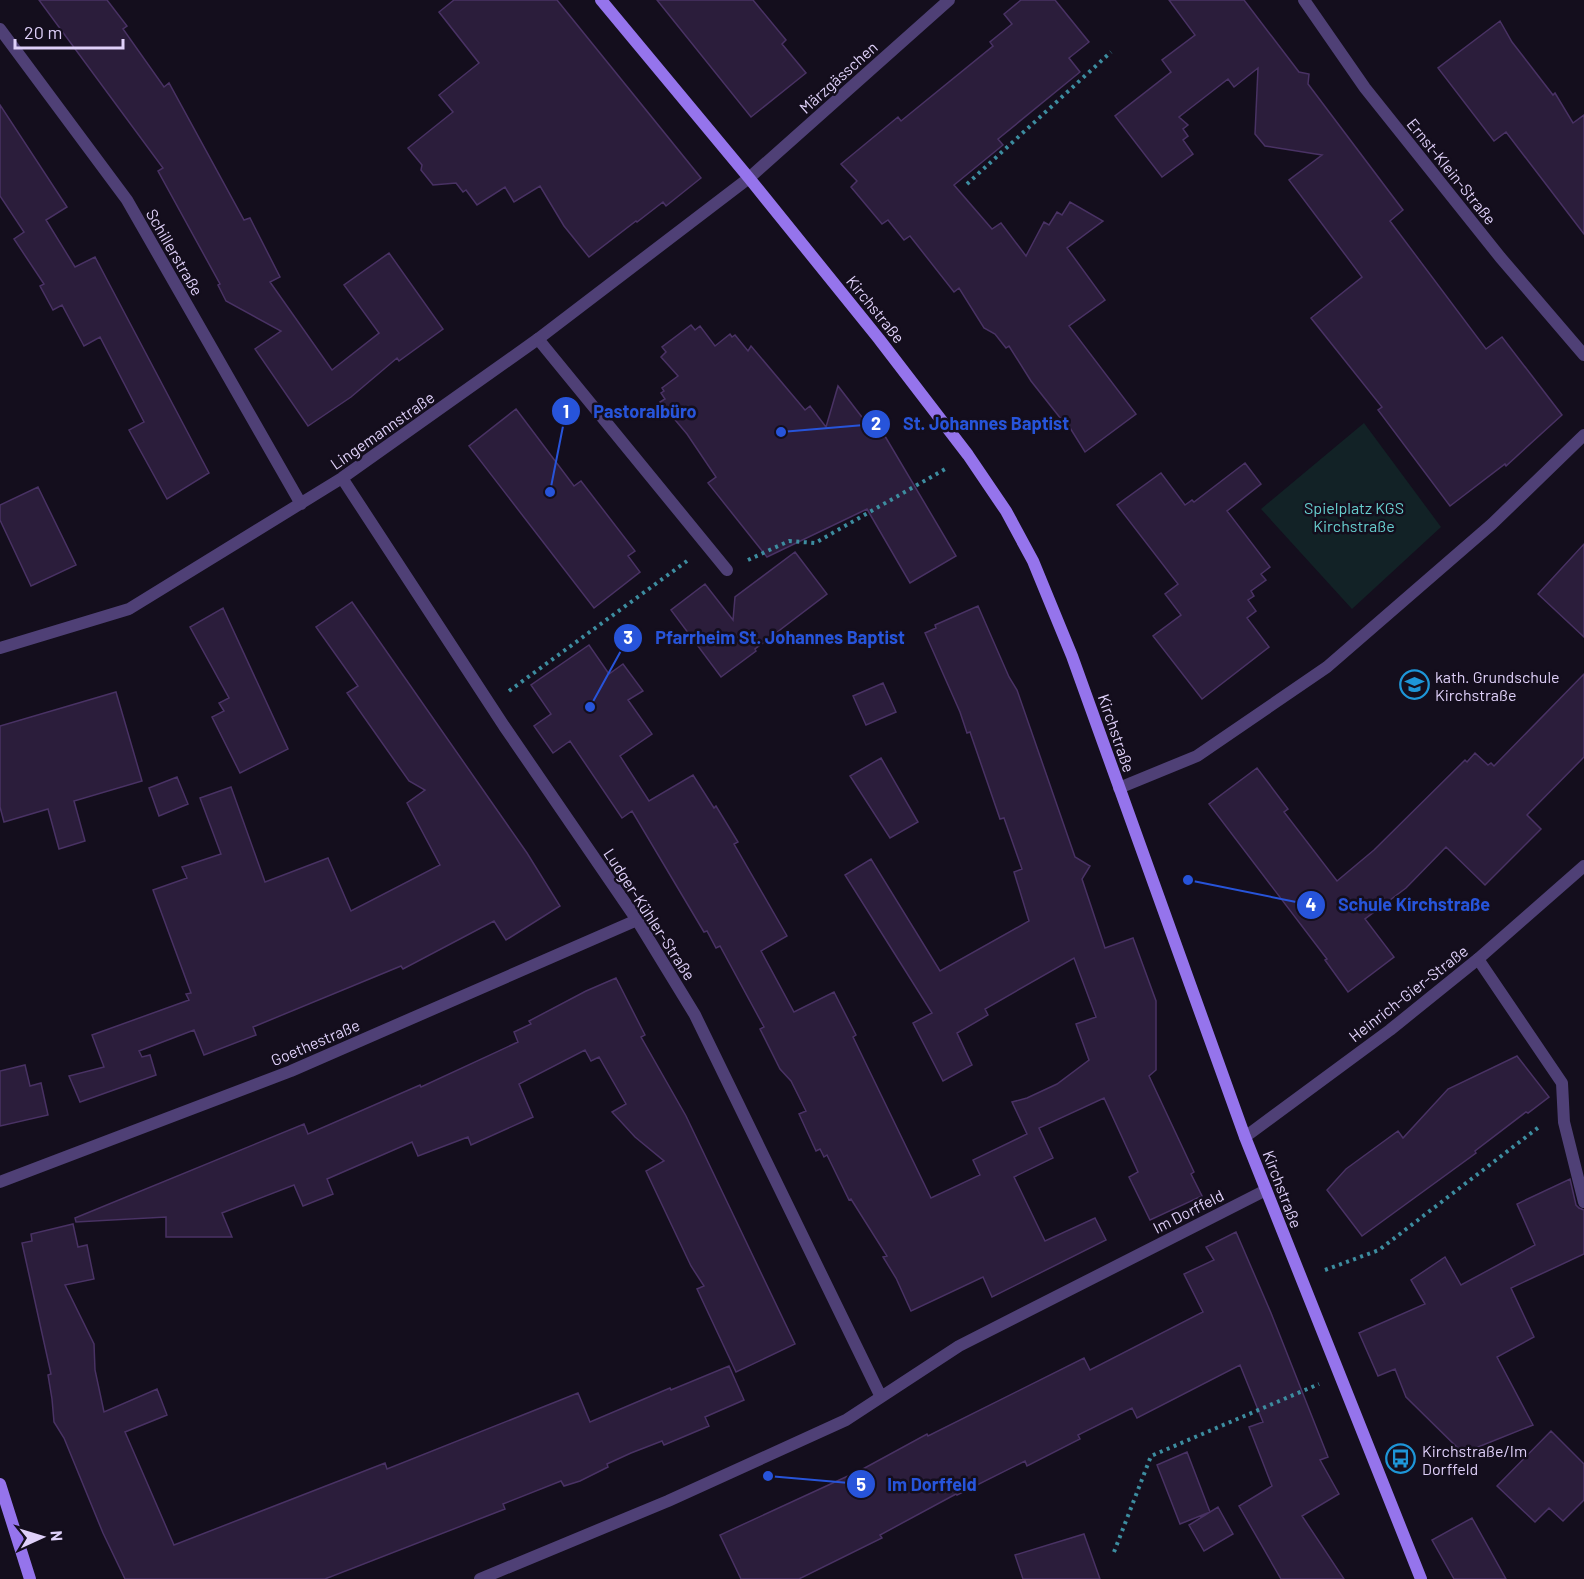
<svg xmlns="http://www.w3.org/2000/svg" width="1584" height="1579" font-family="Barlow,sans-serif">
	<rect width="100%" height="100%" fill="#140e1d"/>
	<path fill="#122226" d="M1364 423 1441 527 1352 609 1261 509Z"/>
	<path fill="#2b1d3b" stroke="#493264" stroke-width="1.5" d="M39 0H107L127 26 123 29 164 87 169 83 244 220 250 218 280 277 270 282 332 370 379 333 344 285 389 253 443 329 399 361 397 358 351 397 308 426 255 349 281 331 226 301 218 285 220 284 158 171 163 168Z
		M454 0H557L701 178 666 206 663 202 637 222 636 221 589 257 564 226 540 186 514 202 505 187 477 205 466 190 463 192 456 183 433 185 421 170 422 165 408 148 453 112 439 95 479 63 439 12Z
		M657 0H753L786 40 782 44 806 73 751 117Z
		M1021 0H1055L1089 42 1069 58 1080 72 998 139 1003 145 954 185 992 229 1001 223 1026 256 1044 222 1049 225 1057 212 1062 215 1070 202 1103 221 1067 248 1105 300 1069 326 1136 414 1085 452 1067 423 1065 424 1031 381 1009 346 1006 348 995 334 984 328 959 288 954 292 910 236 904 240 888 220 882 224 851 187 857 181 841 164 898 117 901 121 993 46 990 42 1012 24 1004 14Z
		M1169 0H1244L1299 72 1309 74 1308 84 1403 210 1390 221 1486 349 1502 337 1562 415 1506 466 1505 464 1450 506 1378 410 1382 407 1311 318 1362 277 1289 180 1322 155 1265 146 1255 134 1258 68 1234 87 1228 79 1179 117 1188 125 1183 129 1188 136 1183 140 1193 154 1162 177 1115 116 1171 72 1162 60 1195 35Z
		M1500 21 1512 42 1553 95 1555 93 1573 123 1584 115V234L1506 132 1494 141 1438 68Z
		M0 105 67 207 46 220 75 267 95 257 209 473 167 499 129 430 144 422 100 337 84 346 62 305 53 310 40 286 44 284 14 239 24 232 0 196Z
		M691 325 695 330 700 326 715 346 730 334 732 337 735 335 748 351 751 346 805 410 810 406 826 427 838 386 868 425 879 426 956 556 910 583 867 509 767 557 708 483 716 477 687 434 660 402 665 399 661 393 664 391 662 388 678 376 661 357 666 352 662 347Z
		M516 409 574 486 581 481 635 551 628 556 640 572 594 608 469 446Z
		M1245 463 1261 484 1227 511 1270 567 1261 574 1266 580 1251 591 1254 596 1248 600 1256 611 1247 618 1269 647 1202 699 1153 636 1181 615 1165 594 1178 584 1117 505 1161 473 1185 505 1192 500 1194 502Z
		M38 487 76 565 31 586 0 520V505Z
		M1584 544V637L1538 594Z
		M795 552 827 594 755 649 756 651 721 677 671 610 705 584 733 620 735 597Z
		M352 602 527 853 560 906 506 940 494 921 403 969 401 966 253 1027 256 1035 204 1055 194 1030 139 1051 142 1057 150 1055 156 1075 80 1102 69 1076 104 1067 92 1035 189 1000 186 994 191 993 153 890 187 878 182 867 221 854 200 798 231 787 265 882 328 858 351 911 440 865 407 803 425 790 409 781 347 693 358 686 316 627Z
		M978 606 1009 677 1017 690 1075 857 1090 866 1082 879 1105 948 1133 938 1156 1001V1070L1149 1076 1194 1172 1191 1174 1202 1196 1150 1220 1129 1177 1138 1172 1104 1098 1039 1128 1053 1158 1014 1177 1045 1241 1095 1218 1106 1240 992 1297 983 1277 911 1311 896 1278 883 1257 887 1256 851 1199 849 1200 827 1155 824 1157 820 1149 816 1151 799 1114 806 1111 791 1081 780 1069 760 1029 764 1027 720 946 716 948 707 931 704 932 632 811 622 818 570 741 553 753 534 726 551 714 531 685 589 645 609 674 623 664 643 691 628 700 652 734 620 756 649 801 693 775 714 808 716 806 738 842 734 844 787 936 761 951 794 1012 834 992 856 1035 853 1037 931 1198 980 1175 973 1160 1027 1134 1012 1102 1027 1098 1057 1084 1089 1060 1076 1024 1096 1017 1074 958 985 1009 988 1015 957 1033 972 1065 943 1081 913 1023 932 1013 845 875 871 859 940 971 1029 921 1014 872 1022 869 1004 818 1000 819 970 732 967 733 960 712 925 633 936 628 935 625Z
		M223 608 288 749 240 773 212 717 224 711 219 703 229 698 190 627Z
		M1584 674V757L1527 815 1541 829 1485 885 1446 847 1406 888 1365 919 1394 957 1348 992 1325 960 1327 959 1209 804 1257 768 1288 809 1284 812 1337 881 1374 850 1465 760 1467 762 1475 753 1488 765 1491 763 1494 766Z
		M883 683 896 712 866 725 853 696Z
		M116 692 142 781 74 801 85 841 59 849 48 809 4 822 0 807V726Z
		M881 758 918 822 890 838 850 776Z
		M177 777 188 804 159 816 149 788Z
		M616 978 645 1035 641 1037 686 1116 795 1344 736 1372 697 1289 704 1286 691 1266 646 1171 664 1161 635 1137 612 1112 626 1104 599 1057 591 1061 585 1050 519 1084 533 1117 471 1145 468 1137 418 1156 412 1142 327 1179 333 1194 303 1206 294 1185 222 1213 232 1237H166V1217L76 1222 75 1218 304 1124 308 1134 420 1085 421 1087 518 1042 514 1032 531 1024 529 1021 586 991Z
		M1517 1056 1549 1097 1528 1113 1526 1112 1475 1151 1476 1153 1362 1236 1327 1190 1346 1169 1398 1131 1403 1138 1448 1089Z
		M25 1065 30 1086 41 1083 48 1115 0 1126V1071Z
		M1570 1179 1576 1205 1579 1208 1584 1210V1254L1511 1288 1534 1337 1497 1357 1533 1425 1463 1453 1406 1397 1395 1369 1378 1376 1359 1333 1425 1304 1411 1280 1445 1257 1461 1285 1535 1245 1517 1204Z
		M73 1224 78 1247 87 1245 94 1279 65 1285 94 1344 95 1370 104 1412 157 1389 167 1415 125 1432 174 1545 385 1463 387 1469 578 1393 590 1422 644 1399 670 1388 671 1390 729 1366 744 1400 705 1417 709 1426 664 1445 662 1441 631 1453 607 1464 608 1467 580 1481 564 1486 561 1481 503 1504 505 1509 325 1579H125L103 1533 64 1438 54 1422 52 1399 48 1375 51 1374 22 1243 32 1241 31 1234Z
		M1236 1232 1271 1313 1328 1457 1320 1460 1339 1494 1302 1516 1344 1579H1281L1239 1506 1272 1486 1249 1427 1263 1422 1240 1365 1137 1418 1132 1408 1078 1435 1080 1439 1027 1466 1025 1461 957 1495 956 1494 880 1535 882 1538 799 1579H741L720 1535 861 1470 927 1434 928 1436 1084 1358 1090 1370 1203 1312 1184 1274 1214 1260 1206 1247Z
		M1551 1431 1584 1464V1500L1563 1521 1549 1508 1535 1522 1497 1486Z
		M1187 1452 1210 1512 1180 1524 1157 1465Z
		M1218 1507 1233 1534 1204 1551 1189 1525Z
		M1472 1518 1506 1579H1454L1432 1540Z
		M1084 1534 1100 1579H1023L1015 1555Z"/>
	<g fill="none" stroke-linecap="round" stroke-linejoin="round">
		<path stroke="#3d8da0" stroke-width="4" stroke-dasharray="3 4.5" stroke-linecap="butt" d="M967 184 1111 52
			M748 560 789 541 815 543 947 468
			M509 691 687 561
			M1325 1270 1379 1250 1539 1127
			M1114 1552 1151 1456 1319 1384"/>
		<path stroke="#4f4076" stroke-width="12" d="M538 339 727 570
			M1119 788 1197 756 1327 667 1492 524 1584 435
			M1478 959 1562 1083 1564 1122 1584 1202"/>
		<path stroke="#4f4076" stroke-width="12" d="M1304 0 1365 88 1500 257 1584 355
			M0 29 127 200 301 504
			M342 478 504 726 637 920 695 1015 881 1397
			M0 648 129 609 342 478 538 339 749 178 949 0
			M1245 1137 1390 1030 1478 959 1584 866
			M0 1182 291 1071 637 920
			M480 1579 668 1501 846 1420 959 1346 1266 1190"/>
		<path stroke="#9574ec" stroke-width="12" d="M601 0 749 178 879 339 968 455 1006 511 1033 561 1072 656 1245 1137 1421 1579
			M0 1484 30 1579"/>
	</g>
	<defs>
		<symbol id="school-ring" viewBox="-11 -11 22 22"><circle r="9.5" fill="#140e1d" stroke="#1e96d8" stroke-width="1.5"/><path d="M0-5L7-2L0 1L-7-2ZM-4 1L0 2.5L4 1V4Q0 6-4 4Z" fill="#1e96d8"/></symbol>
		<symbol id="bus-ring" viewBox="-11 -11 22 22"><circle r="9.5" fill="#140e1d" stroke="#1e96d8" stroke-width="1.5"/><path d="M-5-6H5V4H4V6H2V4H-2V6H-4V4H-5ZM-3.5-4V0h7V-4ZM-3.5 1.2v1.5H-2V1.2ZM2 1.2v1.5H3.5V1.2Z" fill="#1e96d8"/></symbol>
	</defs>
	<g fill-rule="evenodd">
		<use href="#school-ring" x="1398" y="668" width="33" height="33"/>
		<use href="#bus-ring" x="1384" y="1442" width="33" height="33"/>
	</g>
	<g text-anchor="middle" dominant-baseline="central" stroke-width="5" stroke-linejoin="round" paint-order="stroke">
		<g font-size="16" fill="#dfd0f9" stroke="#140e1d">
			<text transform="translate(838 77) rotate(-42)">Märzgässchen</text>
			<text transform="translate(1452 171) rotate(51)">Ernst-Klein-Straße</text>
			<text transform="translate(175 252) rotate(60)">Schillerstraße</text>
			<text transform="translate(876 309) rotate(51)">Kirchstraße</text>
			<text transform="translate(382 430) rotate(-35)">Lingemannstraße</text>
			<text transform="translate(1117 733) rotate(71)">Kirchstraße</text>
			<text transform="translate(650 914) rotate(57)">Ludger-Kühler-Straße</text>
			<text transform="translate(1408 993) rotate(-38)">Heinrich-Gier-Straße</text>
			<text transform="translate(315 1042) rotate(-23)">Goethestraße</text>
			<text transform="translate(1283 1189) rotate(69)">Kirchstraße</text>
			<text transform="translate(1188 1211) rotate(-27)">Im Dorffeld</text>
		</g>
		<g font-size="16" fill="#67cece" stroke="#140e1d">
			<text x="1354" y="507">Spielplatz KGS<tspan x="1354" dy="18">Kirchstraße</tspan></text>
		</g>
		<g font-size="16" fill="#dfd0f9" stroke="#140e1d" text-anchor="start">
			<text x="1435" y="676">kath. Grundschule<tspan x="1435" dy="18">Kirchstraße</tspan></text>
			<text x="1422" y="1450">Kirchstraße/Im<tspan x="1422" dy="18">Dorffeld</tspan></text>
		</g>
	</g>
	<path fill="none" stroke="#2754da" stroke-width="2" d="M550 492L566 411M781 432L876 424M590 707L628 638M1188 880L1311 905M768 1476L861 1484"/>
	<g fill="#2754da" stroke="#140e1d" stroke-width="2">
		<circle cx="550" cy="492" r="6"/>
		<circle cx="781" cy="432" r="6"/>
		<circle cx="590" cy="707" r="6"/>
		<circle cx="1188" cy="880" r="6"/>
		<circle cx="768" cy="1476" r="6"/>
		<circle cx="566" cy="411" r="15"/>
		<circle cx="876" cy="424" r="15"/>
		<circle cx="628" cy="638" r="15"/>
		<circle cx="1311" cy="905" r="15"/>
		<circle cx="861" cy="1484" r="15"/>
	</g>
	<g font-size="18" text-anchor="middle" font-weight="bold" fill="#fff">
		<text x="566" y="418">1</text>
		<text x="876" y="430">2</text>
		<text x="628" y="644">3</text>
		<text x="1311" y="911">4</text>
		<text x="861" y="1491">5</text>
	</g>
	<g font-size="18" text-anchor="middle" font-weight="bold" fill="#2754da" stroke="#140e1d" stroke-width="5" stroke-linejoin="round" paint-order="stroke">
		<text x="645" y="418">Pastoralbüro</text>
		<text x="986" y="430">St. Johannes Baptist</text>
		<text x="780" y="644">Pfarrheim St. Johannes Baptist</text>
		<text x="1414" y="911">Schule Kirchstraße</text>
		<text x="932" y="1491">Im Dorffeld</text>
	</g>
	<g transform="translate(42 1537) rotate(86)" stroke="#140e1d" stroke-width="4.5" paint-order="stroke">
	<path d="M0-4.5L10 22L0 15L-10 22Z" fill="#dfd0f9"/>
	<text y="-9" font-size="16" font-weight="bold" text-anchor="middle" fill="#dfd0f9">N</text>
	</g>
	<path d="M15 39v9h108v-9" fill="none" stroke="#dfd0f9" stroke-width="3"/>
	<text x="24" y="39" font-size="18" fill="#dfd0f9" stroke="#140e1d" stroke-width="4.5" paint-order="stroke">20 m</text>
</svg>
